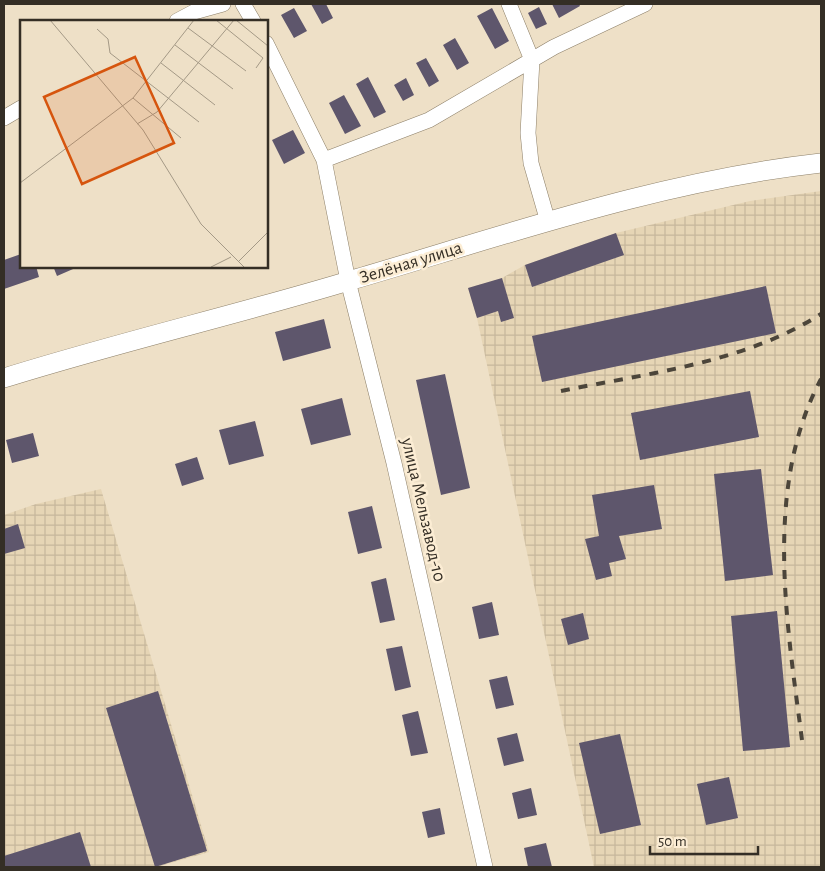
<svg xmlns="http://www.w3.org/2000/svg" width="825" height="871" font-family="'Alegreya Sans',sans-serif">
	<defs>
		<pattern id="industrial-grid" width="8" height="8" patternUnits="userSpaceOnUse" patternTransform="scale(1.25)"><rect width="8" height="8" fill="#e6d5b5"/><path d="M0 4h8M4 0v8" fill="none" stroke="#c6b79c"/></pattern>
	</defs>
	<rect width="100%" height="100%" fill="#eee0c7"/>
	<path fill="url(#industrial-grid)" d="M821 191V867H594L477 318 468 288 502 278 525 265 616 233 750 201Z
		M101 489 209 852 157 867H4V515L36 504Z"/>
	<path fill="#5e566c" d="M311 4H326L333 18 322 24Z
		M552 4H579L580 6 559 18Z
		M539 7 547 24 536 29 528 13Z
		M294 8 307 31 294 38 281 15Z
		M492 8 509 41 495 49 477 16Z
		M455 38 469 63 457 70 443 45Z
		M426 58 439 81 429 87 416 63Z
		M368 77 386 112 374 118 356 84Z
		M406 78 414 95 403 101 394 85Z
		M344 95 361 126 345 134 329 103Z
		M293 130 305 153 284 164 272 140Z
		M616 233 624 255 532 287 525 265Z
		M21 254V266H36L39 277 4 289V260Z
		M53 266H80L57 276Z
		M502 278 514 318 501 322 498 311 477 318 468 288Z
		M766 286 776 333 542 382 532 336Z
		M324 319 331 348 283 361 275 332Z
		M445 374 470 488 441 495 416 380Z
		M750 391 759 437 640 460 631 413Z
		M342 398 351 435 311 445 301 409Z
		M255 421 264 456 229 465 219 430Z
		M33 433 39 456 12 463 6 440Z
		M197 457 204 479 182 486 175 464Z
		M761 469 773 575 725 581 714 474Z
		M654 485 662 529 619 536 626 559 609 563 612 576 596 580 585 539 599 536 592 495Z
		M372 506 382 548 358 554 348 512Z
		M18 524 25 548 4 554V529Z
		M386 578 395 620 380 623 371 582Z
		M492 602 499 635 479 639 472 607Z
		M777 611 790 747 743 751 731 616Z
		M583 613 589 639 568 645 561 619Z
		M402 646 411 687 395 691 386 649Z
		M507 676 514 705 496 709 489 680Z
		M158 691 207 851 155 867 106 708Z
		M418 711 428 753 411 756 402 715Z
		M517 733 524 761 504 766 497 738Z
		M620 734 641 825 600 834 579 743Z
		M729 777 738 818 706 825 697 784Z
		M531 788 537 815 518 819 512 793Z
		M440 808 445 834 428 838 422 812Z
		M80 832 91 867H4V856Z
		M546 843 552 867H528L524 848Z"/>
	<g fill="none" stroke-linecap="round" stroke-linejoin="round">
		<defs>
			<path id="minor" d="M243 4 253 21
				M509 4 532 60 528 133 531 163 548 222
				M177 21 194 12 223 4
				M266 43 324 160 348 281 394 463 485 867
				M4 118 21 108
				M324 160 429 120 554 47 645 4"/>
			<path id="tertiary" d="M4 378C119 342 236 315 352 280 506 235 660 181 821 163"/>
		</defs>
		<use href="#minor" stroke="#8c7f68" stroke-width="16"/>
		<use href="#tertiary" stroke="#8c7f68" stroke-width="20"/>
		<use href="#minor" stroke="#fff" stroke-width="15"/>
		<use href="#tertiary" stroke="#fff" stroke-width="19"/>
		<path stroke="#4c453a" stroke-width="4" stroke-dasharray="9 9" stroke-linecap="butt" d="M561 391C649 373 744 363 821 314
			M802 740C787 624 763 488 821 379"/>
	</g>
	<g text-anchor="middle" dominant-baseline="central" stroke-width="5" stroke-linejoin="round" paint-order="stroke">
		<g font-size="18" fill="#342e25" stroke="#fcedd4">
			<text transform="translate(411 263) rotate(-17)">Зелёная улица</text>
			<text transform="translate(423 510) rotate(77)">улица Мельзавод-10</text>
		</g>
	</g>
	<g transform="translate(20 20)">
		<rect width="248" height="248" fill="#eee0c7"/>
		<path fill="none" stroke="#a49986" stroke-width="1" d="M30 0 123 110 181 204 224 247M196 0 243 38 236 48M216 0 248 26M168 8 226 51M77 9 88 19 90 33 179 102M155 25 213 69M141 43 195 85M113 78 161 118M117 104 137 92 214 0M0 163 113 78 174 0M218 242 248 212M191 247 211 237"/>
		<path fill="#d6550e" fill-opacity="0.15" stroke="#d6550e" stroke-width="2.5" d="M115 37 154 123 62 164 24 77Z"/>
		<rect width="248" height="248" fill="none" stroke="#342e25" stroke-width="2.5"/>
	</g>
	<rect width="825" height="871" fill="none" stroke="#342e25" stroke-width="10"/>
	<path d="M650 846v8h108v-8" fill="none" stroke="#342e25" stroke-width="2.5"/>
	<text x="658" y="846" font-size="15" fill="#342e25" stroke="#fcedd4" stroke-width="4" paint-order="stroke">50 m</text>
</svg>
